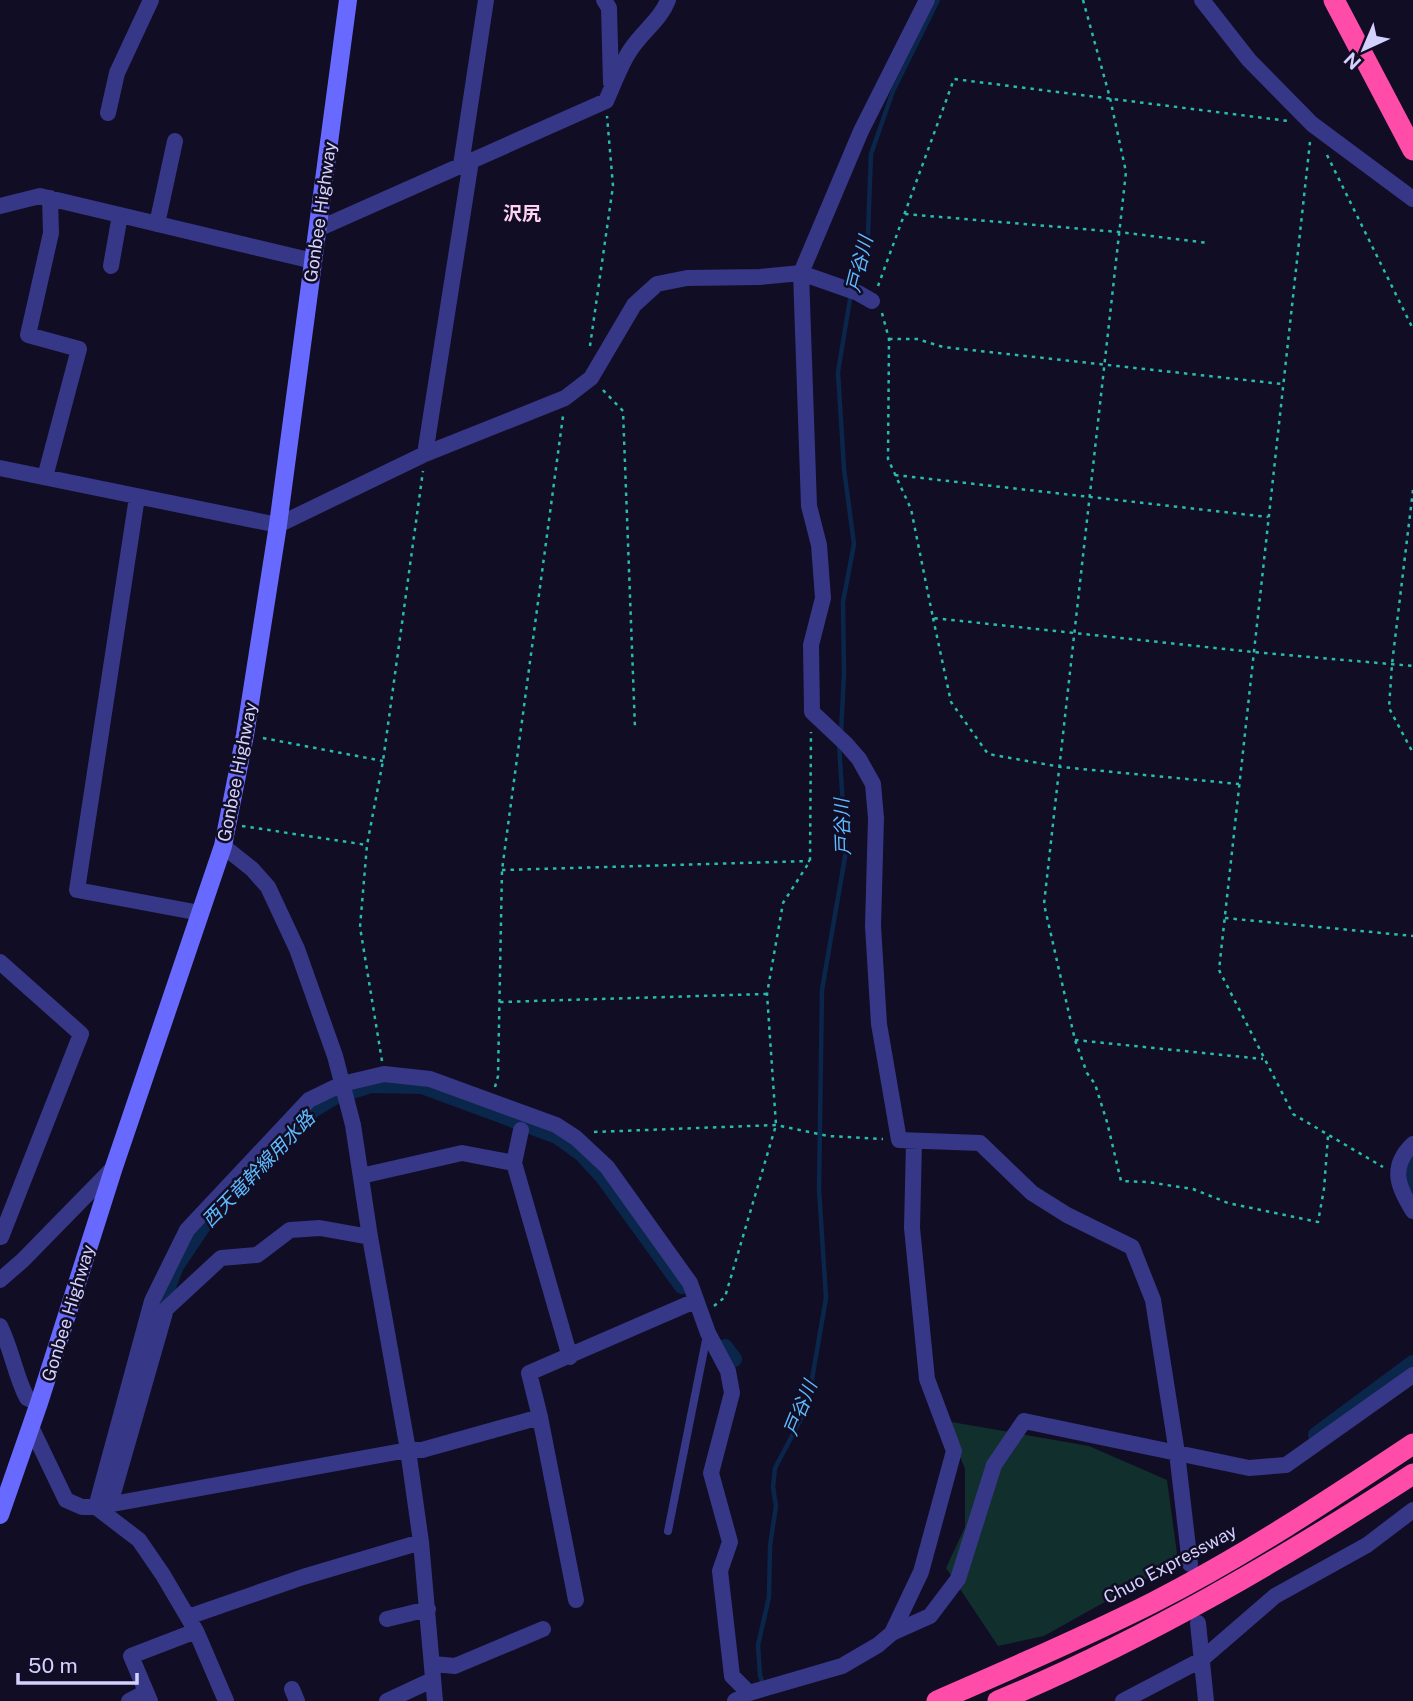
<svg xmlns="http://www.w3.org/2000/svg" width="1413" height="1701" font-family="'Public Sans','Noto Sans JP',sans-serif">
	<rect width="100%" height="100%" fill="#100d25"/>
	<path fill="#102f2d" d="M946 1421 1089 1446 1167 1480 1178 1561 1044 1636 998 1646 946 1568 965 1527V1469Z"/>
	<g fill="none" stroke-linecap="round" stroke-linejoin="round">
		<path stroke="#0b264b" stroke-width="4.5" d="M841 733 844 674 843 602 854 544 844 469 838 372 853 281 868 234 871 154 893 91 938 0
			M763 1684 760 1675 758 1645 769 1597 770 1546 776 1506 773 1487 775 1468 802 1417 811 1385 826 1298 819 1189 822 990 846 851 839 745"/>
		<path stroke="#0b264b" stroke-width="16" d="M270 1152 313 1110 336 1096 371 1085 422 1086 557 1136 582 1154 603 1177 682 1286
			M1413 1156 1408 1181 1413 1197
			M154 1323 176 1266 211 1214
			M725 1347 734 1359
			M1316 1435 1413 1363"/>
		<path stroke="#29bbac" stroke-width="2.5" stroke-dasharray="3.5 5" stroke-linecap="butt" d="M1083 0 1110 98 1126 172 1044 904 1075 1040 1087 1073 1095 1084 1107 1122 1121 1181 1147 1182 1193 1189 1228 1203 1318 1222 1324 1189 1328 1136
			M1310 142 1219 970 1293 1114 1383 1167
			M1327 155 1413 329
			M905 214 1119 232 1208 243
			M878 286 954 79 1288 121
			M882 313 889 339 888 459 911 509 933 618 1253 652 1413 666
			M889 339H917L943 347 1282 384
			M590 346 613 186 607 116
			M603 390 623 411 635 728
			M895 475 1268 517
			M1413 490 1392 664 1389 708 1413 753
			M933 618 951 702 988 754 1061 767 1239 784
			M263 738 383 761
			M242 826 367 845
			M502 870 810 861
			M1225 918 1413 936
			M500 1002 766 994
			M1075 1040 1263 1059
			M382 1061 360 927 367 845 383 761 423 471
			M495 1087 498 1076 502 870 563 416
			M594 1132 776 1125 828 1136 883 1139
			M714 1306 725 1297 776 1125 767 994 783 903 810 861 811 732"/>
		<path stroke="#363786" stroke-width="8" d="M668 1531 707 1335"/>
		<path stroke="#363786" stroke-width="16" d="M604 0 609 8 611 83
			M927 0 861 131 801 273 809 506 819 545 823 598 811 645 812 712 846 744 859 759 873 784 876 818 873 926 879 1024 899 1140 980 1143 1032 1193 1067 1215 1132 1247 1153 1300 1177 1453 1190 1564
			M1202 0 1249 60 1312 124 1413 199
			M108 113 117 73 151 0
			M461 165 486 0
			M0 206 40 196 120 215
			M157 224 175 141
			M318 229 606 101C614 84 620 65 631 49 643 31 661 19 668 0
			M111 266 120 215 313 261
			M425 454 471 161
			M0 468 278 525 425 454 565 398 591 378 634 305 657 284 687 278 760 277 801 273 858 293 872 301
			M45 477 79 349 28 335 51 233 50 198
			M137 497 77 890 200 913
			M223 846 252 869 268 887 297 949 335 1056 353 1125 370 1237 408 1450 421 1542 435 1701
			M0 962 81 1034 1 1237
			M521 1130 514 1163 570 1357
			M1413 1144C1389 1167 1398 1187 1413 1211
			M361 1176 462 1153 514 1163
			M0 1280 23 1260 114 1167
			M0 1326C12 1350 15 1375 27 1398L39 1403
			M540 1417 576 1600
			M31 1427 66 1500 82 1507H96L408 1450H422L540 1417 529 1373 695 1301
			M110 1504 166 1309 221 1258 257 1255 290 1230 320 1228 370 1237
			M188 1617 303 1577 421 1542
			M387 1619 428 1609
			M1198 1623 1206 1701
			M892 1633 930 1616 958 1579 994 1465 1024 1421 1249 1468 1286 1465 1413 1375
			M433 1664 455 1666 543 1629
			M292 1689 297 1701
			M129 1701 146 1692
			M150 1701 131 1656 196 1631
			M226 1701 196 1631 163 1575 139 1540 96 1507 152 1301 187 1230 309 1100 342 1084 384 1074 430 1079 556 1125 576 1138 607 1167 690 1283 708 1333 728 1371 732 1393 711 1473 730 1542 720 1571 732 1676 749 1693
			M387 1701 432 1680
			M735 1701 749 1693 842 1666 878 1645 892 1633 921 1572 954 1451 927 1379 912 1228 914 1142
			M1123 1701 1201 1660 1275 1596 1367 1545 1413 1510"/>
		<path stroke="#686aff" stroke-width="18" d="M0 1515 39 1403 114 1167 223 846 245 735 278 525 348 0"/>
		<path stroke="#ff4ca9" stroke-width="21" d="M1334 0 1413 150
			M937 1701C1010 1669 1083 1638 1154 1602 1244 1556 1329 1500 1413 1444
			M998 1701C1144 1640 1281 1560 1413 1474"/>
	</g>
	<g text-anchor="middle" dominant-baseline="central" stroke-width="5" stroke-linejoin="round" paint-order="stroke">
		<g font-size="18" fill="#d4d1ff" stroke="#100d25">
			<text transform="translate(320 212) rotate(-82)">Gonbee Highway</text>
			<text transform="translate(237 772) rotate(-79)">Gonbee Highway</text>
			<text transform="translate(68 1313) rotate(-73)">Gonbee Highway</text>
			<text transform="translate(1170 1564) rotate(-28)">Chuo Expressway</text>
		</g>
		<g font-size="19" font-weight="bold" fill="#ffd3f1" stroke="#100d25">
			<text x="522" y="213">沢尻</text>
		</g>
		<g font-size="19" font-style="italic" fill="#5fbbff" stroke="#100d25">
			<text transform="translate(859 264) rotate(-76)">戸谷川</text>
			<text transform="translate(842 827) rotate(-92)">戸谷川</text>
			<text transform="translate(258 1169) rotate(-46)">西天竜幹線用水路</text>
			<text transform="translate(800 1408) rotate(-68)">戸谷川</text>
		</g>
	</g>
	<g transform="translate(1364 49) rotate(224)" stroke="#100d25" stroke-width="5" paint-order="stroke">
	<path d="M0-5L12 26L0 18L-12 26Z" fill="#d4d1ff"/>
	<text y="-10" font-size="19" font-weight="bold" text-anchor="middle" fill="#d4d1ff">N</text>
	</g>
	<path d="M18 1673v10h119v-10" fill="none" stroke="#d4d1ff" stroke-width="3.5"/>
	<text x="28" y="1673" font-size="21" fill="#d4d1ff" stroke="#100d25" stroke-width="5" paint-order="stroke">50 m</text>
</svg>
